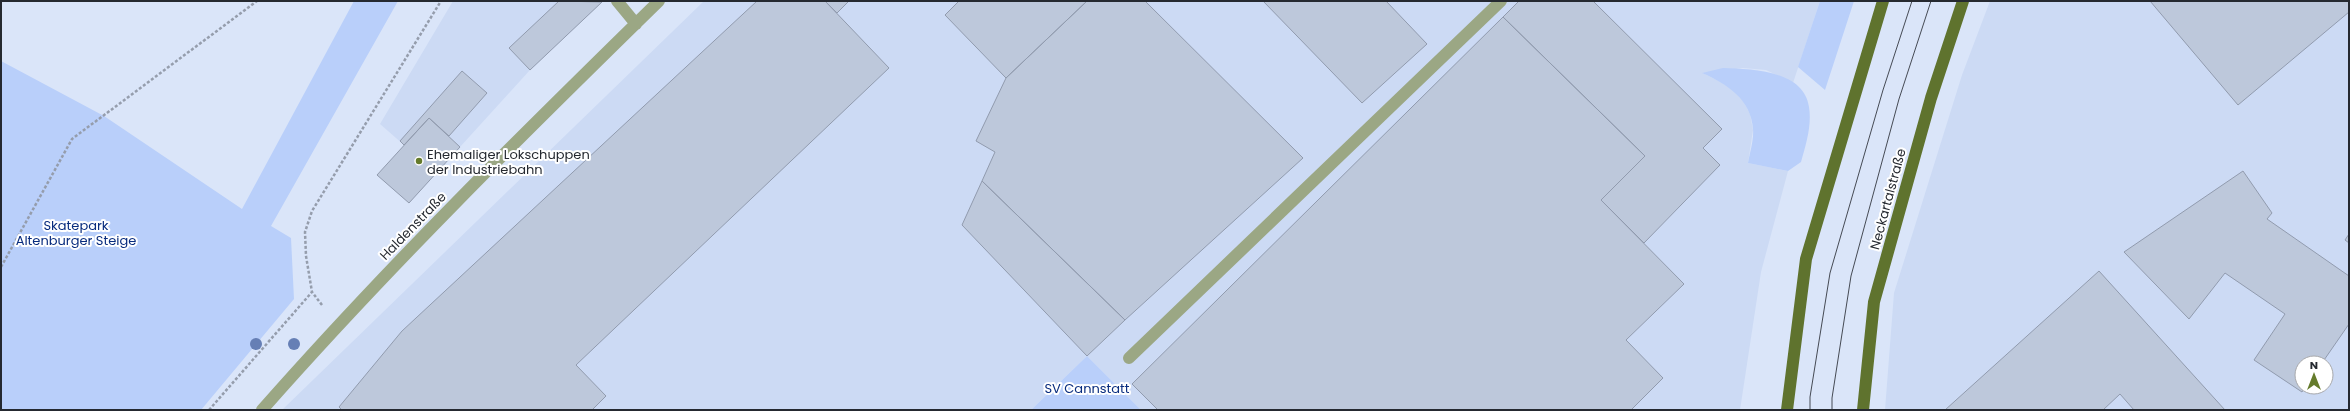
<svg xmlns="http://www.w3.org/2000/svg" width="2350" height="411" font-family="Poppins,sans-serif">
	<rect width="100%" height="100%" fill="#dae5f9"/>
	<path fill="#ccdaf4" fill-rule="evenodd" d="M453 1 602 2 530 70 460 147 429 118 404 145 380 124Z
		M704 1H1820L1793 83 1766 70 1743 68 1703 73 1732 88 1744 102 1750 114 1753 130 1748 163 1788 171 1761 272 1740 410H1141L1087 356 1031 410H282Z
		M1990 1H2349V410H1885L1894 293 1962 75ZM2302 363H2326V387H2302Z"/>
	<path fill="#b9cffa" d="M354 1H398L271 226 291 238 294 299 201 410H1V61L104 116 242 209Z
		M1820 1H1854L1825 90 1798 67Z
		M1723 68C1751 69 1804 70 1809 107 1812 125 1806 144 1801 162L1788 171 1748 163C1750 152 1754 140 1753 129 1751 99 1727 84 1702 73Z
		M1087 356 1141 410H1031Z"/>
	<path fill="#bdc8db" stroke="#919bae" d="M559 1 602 2 530 70 509 48Z
		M757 1H825L889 68 576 365 606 396 592 410H342L339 407 402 331Z
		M825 1H849L837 13Z
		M959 1H1087L1006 78 945 15Z
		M1087 1H1145L1303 158 1125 320 982 181 995 152 976 141 1006 78Z
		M1263 1H1386L1427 44 1362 103Z
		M1519 1H1593L1722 129 1703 148 1720 165 1644 243 1601 200 1645 156 1503 17Z
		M2150 1H2349V12L2238 105Z
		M1503 17 1645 156 1601 200 1684 284 1626 340 1663 378 1631 410H1158L1132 384Z
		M462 71 487 93 449 136 429 118 404 145 400 141Z
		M429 118 460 147 409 203 377 175Z
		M2243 171 2272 213 2267 219 2349 276V324L2322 363H2302V387H2305L2302 392 2254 360 2285 314 2225 273 2189 319 2124 252Z
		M982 181 1125 320 1087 356 962 225Z
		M2349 234V243L2345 240Z
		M2099 271 2225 410H2134L2120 394 2103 410H1945Z"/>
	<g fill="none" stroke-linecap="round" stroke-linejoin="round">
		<path stroke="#959dac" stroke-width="2.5" stroke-dasharray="3 2" stroke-linecap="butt" d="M1 267 72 139 257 1
			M322 305 312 292 306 256 305 232 312 211 441 1
			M209 410 312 292"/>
		<path stroke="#9ba784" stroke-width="12" d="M617 1 636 24
			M1129 358 1501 1
			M262 410C388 267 523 134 659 1"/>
		<path stroke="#5f732e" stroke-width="12" d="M1787 410 1806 259 1883 1
			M1863 410 1874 302 1931 98 1963 1"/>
		<path stroke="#454a54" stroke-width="1" d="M1810 410V397L1830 273 1883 90 1912 1
			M1832 410V398L1851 276 1899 99 1931 1"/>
	</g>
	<g fill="#667fb5">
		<circle cx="256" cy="344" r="6"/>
		<circle cx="294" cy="344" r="6"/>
	</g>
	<circle fill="#657b2c" stroke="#fff" stroke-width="1.5" cx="419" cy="161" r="4"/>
	<g text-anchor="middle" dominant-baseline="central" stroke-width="4" stroke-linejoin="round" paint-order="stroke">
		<g font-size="13" fill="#252930" stroke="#fff" text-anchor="start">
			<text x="427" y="154">Ehemaliger Lokschuppen<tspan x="427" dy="15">der Industriebahn</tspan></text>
		</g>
		<g font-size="13" fill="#252930" stroke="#fff">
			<text transform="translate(1888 199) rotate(-75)">Neckartalstraße</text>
			<text transform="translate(413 226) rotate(-46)">Haldenstraße</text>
		</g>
		<g font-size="13" fill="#082c7e" stroke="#fff">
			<text x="76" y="225">Skatepark<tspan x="76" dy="15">Altenburger Steige</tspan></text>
			<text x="1087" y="388">SV Cannstatt</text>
		</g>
	</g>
	<rect width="2350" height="411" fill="none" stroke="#252930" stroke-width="4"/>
	<g transform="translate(2314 375)"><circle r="19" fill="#ffffff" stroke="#a8a9ac"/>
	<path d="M0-3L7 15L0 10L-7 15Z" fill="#657b2c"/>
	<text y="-6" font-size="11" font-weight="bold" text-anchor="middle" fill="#252930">N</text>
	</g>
</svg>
